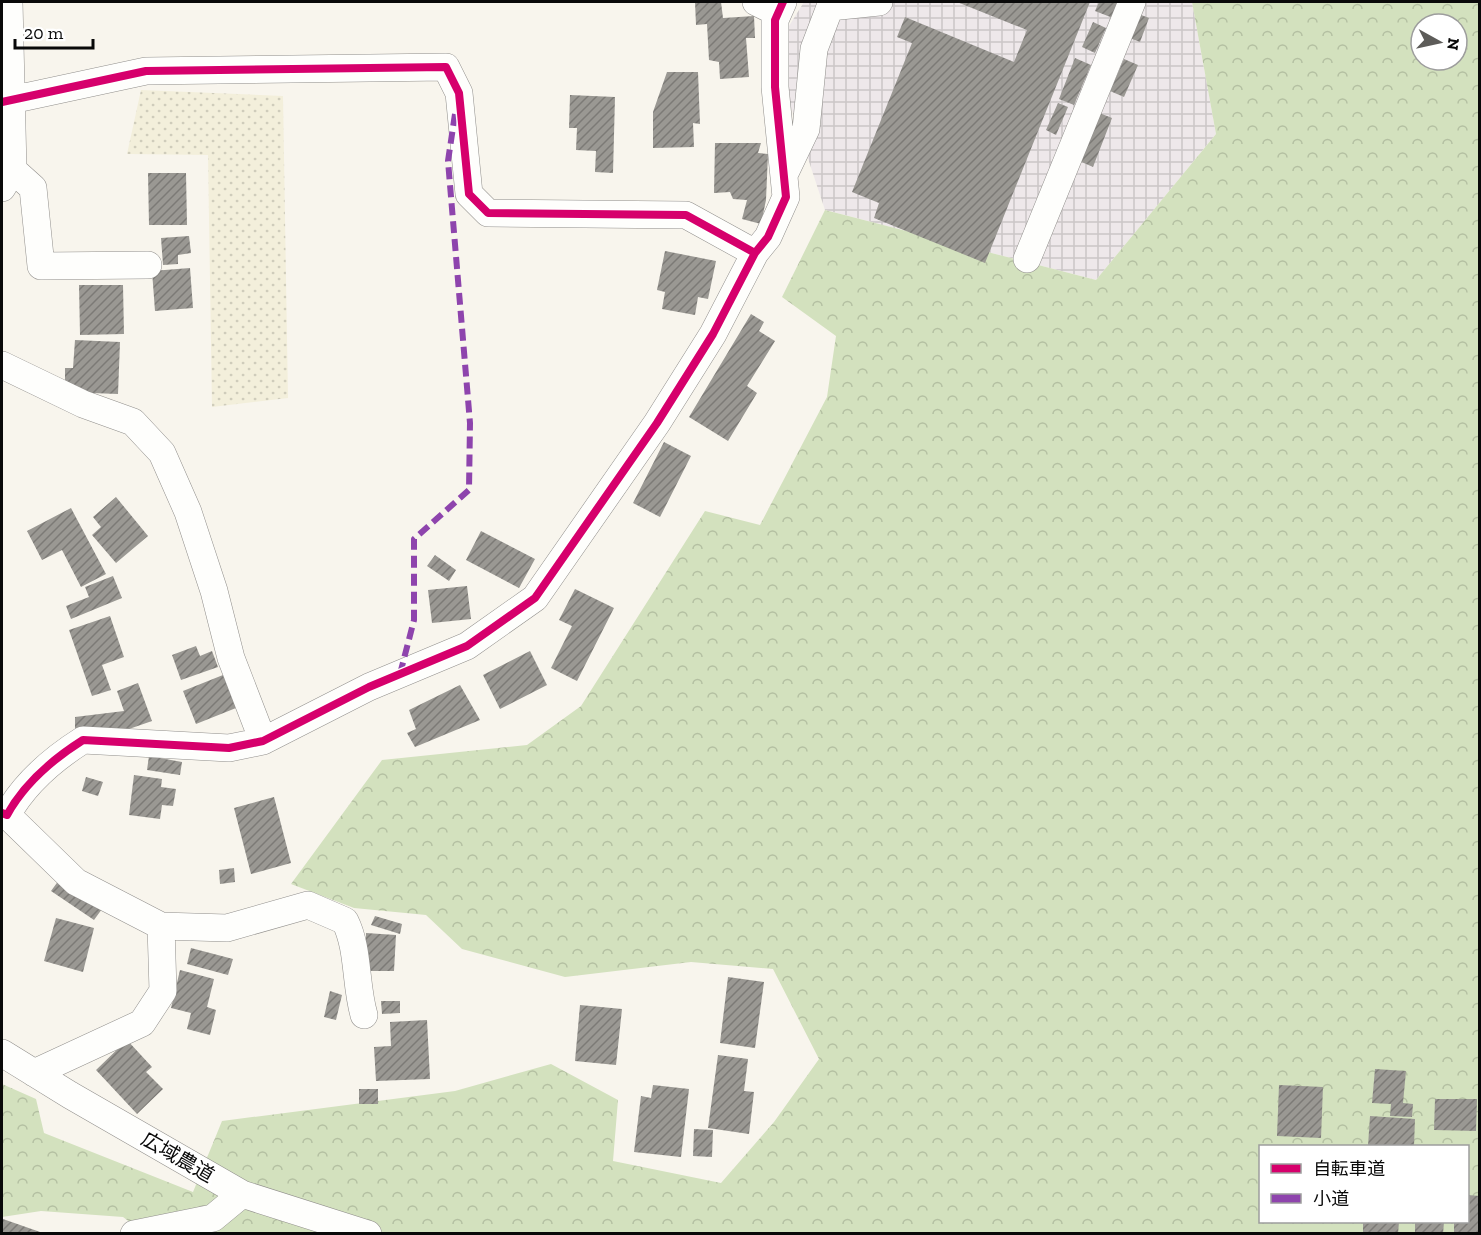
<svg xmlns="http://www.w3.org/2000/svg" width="1481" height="1235" font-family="'Zilla Slab','Noto Sans JP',serif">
	<defs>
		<pattern id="industrial-grid" width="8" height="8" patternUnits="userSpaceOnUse" patternTransform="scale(1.5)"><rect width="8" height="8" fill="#eee8ea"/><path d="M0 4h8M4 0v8" fill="none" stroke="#cbc6c7"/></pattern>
		<pattern id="farmland-dots" width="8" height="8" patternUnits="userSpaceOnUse" patternTransform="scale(1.5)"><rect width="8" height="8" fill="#f3efdb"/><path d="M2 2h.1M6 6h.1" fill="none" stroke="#cfccbb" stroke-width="1.8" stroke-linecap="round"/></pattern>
		<pattern id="forest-crowns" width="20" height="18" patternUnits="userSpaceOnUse" patternTransform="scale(1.5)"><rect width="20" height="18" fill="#d3e1be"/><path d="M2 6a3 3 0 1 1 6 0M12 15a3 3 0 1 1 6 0" fill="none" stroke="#b4c0a2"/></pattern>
		<pattern id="building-hatch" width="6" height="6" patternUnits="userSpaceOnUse" patternTransform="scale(1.5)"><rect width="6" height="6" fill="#9a9893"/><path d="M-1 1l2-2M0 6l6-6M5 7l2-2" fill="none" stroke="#7c7a76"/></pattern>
	</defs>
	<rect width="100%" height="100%" fill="#f8f5ed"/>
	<path fill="url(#industrial-grid)" d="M804 2H1192L1216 134 1096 280 825 210 789 101V26Z"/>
	<path fill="url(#farmland-dots)" d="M141 90 283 96 288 398 212 407 208 155 127 154Z"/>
	<path fill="url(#forest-crowns)" fill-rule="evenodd" d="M1192 2H1479V1233L146 1234 123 1217 41 1211 2 1217V1084L36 1099 44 1133 193 1192 222 1121 455 1091 551 1064 618 1100 613 1161 721 1183 774 1122 819 1059 773 969 691 962 565 977 462 949 426 915 354 908 291 884 382 760 527 745 581 706 705 511 760 525 827 397 836 336 782 297 825 210 1096 280 1216 134ZM1421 24H1457V60H1421ZM1260 1146H1468V1222H1260Z"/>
	<path fill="url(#building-hatch)" d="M695 2H721L723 18 754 16 755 38H746L749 77 720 79 719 62 709 60 707 24 696 25Z
		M957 2H1090L985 263 874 218 879 203 852 192 912 43 897 37 905 17 1014 62 1027 30Z
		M1099 2H1119L1113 18 1095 11Z
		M1136 13 1149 18 1140 42 1127 37Z
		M1093 22 1106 28 1095 53 1082 47Z
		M1075 58 1091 65 1074 105 1059 99Z
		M1124 59 1138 65 1124 97 1110 91Z
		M667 72H698L700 124 693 123 694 147 653 148V112Z
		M570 95 615 97 613 173 595 172 596 151 576 150 577 128H569Z
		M1058 103 1068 107 1056 135 1046 130Z
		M1097 112 1112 118 1093 167 1077 160Z
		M715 143H761L758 153 768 154 766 200 761 224 742 219 747 200 733 199 730 192 714 193Z
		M148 173H186L187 225H149Z
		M189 236 191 253 178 255V264L163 265 161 238Z
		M665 251 716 261 708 299 698 297 695 315 662 309 665 292 657 290Z
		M190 268 193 308 155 311 152 271Z
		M79 285H123L124 334 80 335Z
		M751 314 764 322 759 331 775 341 747 386 757 393 728 441 689 417Z
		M75 340 120 342 118 394 65 392V368H73Z
		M664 442 691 456 660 517 633 503Z
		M116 497 148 536 116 563 92 535 101 527 93 517Z
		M71 508 106 574 81 587 62 550 42 560 27 531Z
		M481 531 535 559 519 588 466 560Z
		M435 555 456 570 449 581 427 566Z
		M113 576 122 598 71 619 66 606 89 597 85 587Z
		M467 586 471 619 432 623 428 590Z
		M575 589 614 608 577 681 551 668 572 626 559 620Z
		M110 616 124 657 102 665 111 690 92 696 69 630Z
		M196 646 200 656 212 651 218 667 181 680 172 655Z
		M530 651 547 685 500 709 483 675Z
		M223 675 236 708 196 724 183 691Z
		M138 683 152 721 129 729 75 734V717L124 711 117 691Z
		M460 685 480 720 415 747 407 733 416 729 409 710Z
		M149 756 182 762 180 775 147 770Z
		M134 775 162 779 161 787 176 789 173 806 162 805 160 819 129 815Z
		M86 777 103 782 98 796 82 791Z
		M274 797 291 863 251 874 234 808Z
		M234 868 235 882 220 884 219 870Z
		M59 880 102 909 94 920 51 891Z
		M375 916 402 924 400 934 371 925Z
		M56 918 94 928 83 972 44 961Z
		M366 933 396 935 394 971H359L366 948Z
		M191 948 233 959 228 975 187 964Z
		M180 970 214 979 207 1007 216 1010 210 1035 187 1029 191 1013 171 1008Z
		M728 977 764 982 755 1048 720 1043Z
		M330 991 342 995 336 1020 324 1017Z
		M381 1001H400V1013L382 1014Z
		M580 1005 622 1009 616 1065 575 1061Z
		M427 1020 430 1079 376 1081 374 1047 391 1046 390 1022Z
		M127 1040 152 1067 146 1072 163 1089 137 1114 96 1070Z
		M718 1055 748 1059 744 1091 754 1092 749 1134 708 1128Z
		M1375 1069 1406 1071 1403 1103 1413 1104 1412 1117 1390 1116 1391 1104 1372 1103Z
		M653 1085 689 1089 681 1157 634 1152 641 1096 651 1098Z
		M1279 1085 1323 1087 1321 1138 1277 1136Z
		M359 1089H378V1104H359Z
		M1435 1099H1477L1476 1131 1434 1130Z
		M1370 1116 1415 1119 1414 1146H1368Z
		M694 1129 713 1130 712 1157 693 1156Z
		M1468 1195 1480 1196V1234H1454V1222H1468Z
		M3 1219 43 1233V1234H2Z
		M1363 1222H1399L1398 1234 1363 1233Z
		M1415 1222H1444L1443 1234H1415Z"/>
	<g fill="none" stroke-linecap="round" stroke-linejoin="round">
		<defs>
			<path id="minor" d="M756 2 778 13
				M2 102 146 71 446 67 459 93 469 194 488 213 686 215 755 253
				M13 170 33 188 41 266 148 265
				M784 175 806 129 814 49 830 7 879 2
				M2 188 13 170 9 2
				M1027 259 1132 2
				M2 365 83 404 133 422 162 453 188 512 214 591 231 658 263 741
				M2 813 7 815C24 784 53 759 83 740L229 748 263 741 369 687 467 646 535 598 657 423 713 334 755 253 768 237 786 197 775 87V20L783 2
				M7 815 76 882 161 926 227 928 308 905 345 921C359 949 355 984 364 1015
				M2 1053 70 1095 242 1194 368 1234
				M34 1073 142 1023 163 991 161 926
				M134 1234 213 1218 242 1194"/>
		</defs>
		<use href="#minor" stroke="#918f8c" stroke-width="28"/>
		<use href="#minor" stroke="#fefefc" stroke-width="27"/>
		<path stroke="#8e44ad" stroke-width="6" stroke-dasharray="12 6" stroke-linecap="butt" d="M400 674 414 620V539L469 490 470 423 448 161 455 114"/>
		<defs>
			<path id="cycleway" d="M2 102 146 71 446 67 459 93 469 194 488 213 686 215 755 253
				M2 813 7 815C24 784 53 759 83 740L229 748 263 741 369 687 467 646 535 598 657 423 713 334 755 253 768 237 786 197 775 87V20L783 2"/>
		</defs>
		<use href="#cycleway" stroke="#fff" stroke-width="11"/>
		<use href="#cycleway" stroke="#d6006c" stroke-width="8"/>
	</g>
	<g text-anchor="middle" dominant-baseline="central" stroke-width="6" stroke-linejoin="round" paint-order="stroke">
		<g font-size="20" fill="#090909" stroke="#fff">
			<text transform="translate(178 1157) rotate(30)">広域農道</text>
		</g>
	</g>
	<rect width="1481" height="1235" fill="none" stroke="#090909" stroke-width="6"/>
	<rect x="1259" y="1145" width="210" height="78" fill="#ffffff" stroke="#9d9d9d" stroke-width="1.5"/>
	<rect x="1271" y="1164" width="30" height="9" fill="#d6006c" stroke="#9d9d9d" stroke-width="1.5"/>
	<text x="1313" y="1175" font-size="18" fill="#090909">自転車道</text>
	<rect x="1271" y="1194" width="30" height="9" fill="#8e44ad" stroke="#9d9d9d" stroke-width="1.5"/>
	<text x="1313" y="1205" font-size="18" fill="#090909">小道</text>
	<g transform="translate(1439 42) rotate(98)"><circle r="28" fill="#ffffff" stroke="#9d9d9d" stroke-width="1.5"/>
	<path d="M0-4.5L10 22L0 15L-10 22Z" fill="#5d5c59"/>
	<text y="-9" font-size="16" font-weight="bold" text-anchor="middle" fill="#090909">N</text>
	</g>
	<path d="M15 39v9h78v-9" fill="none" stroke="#090909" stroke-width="3"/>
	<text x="24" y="39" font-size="18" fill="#090909" stroke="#ffffff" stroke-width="4.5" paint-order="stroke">20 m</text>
</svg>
